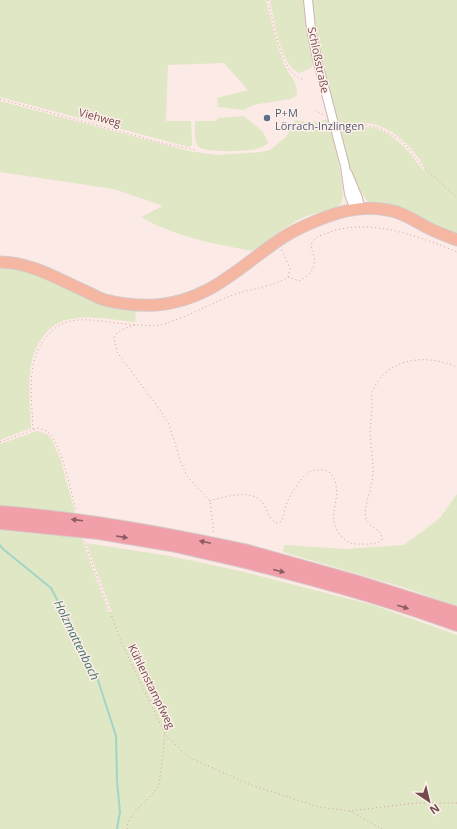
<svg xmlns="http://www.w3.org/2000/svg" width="457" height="829" font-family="'Open Sans',sans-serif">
	<rect width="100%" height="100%" fill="#fbeae5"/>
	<path fill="#e0e7c4" d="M0 0H266C271 22 277 43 284 64 289 77 298 80 297 95L290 99 253 105 244 110 218 107 217 98 248 90 224 63 168 65 166 121H191L192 142V145L189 147 0 97Z
		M270 0H457V234L410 213 373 205 368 202 360 190 345 157 341 133 343 129C350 129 358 126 365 127 381 127 396 138 406 149 413 156 417 165 425 171 424 164 418 158 414 152 402 138 384 123 364 123 357 123 349 124 342 125L338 123 314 62 311 68 299 73C280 64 274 19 270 0Z
		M0 101 189 151 217 155 262 152 270 150 286 137 295 120 311 123 328 119C332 133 348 193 341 203 336 210 315 213 307 216 287 224 270 239 253 251 214 244 176 237 141 217L163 206 114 189 0 172Z
		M244 116 263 132 268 143C265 145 263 147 260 148 250 151 205 154 198 146 194 140 195 128 195 121H215L219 118Z
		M0 267 19 269 136 308 135 322C115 320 91 315 71 319 61 320 54 325 47 332 23 357 30 396 31 428L0 440Z
		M37 431 47 434 52 440 61 461 83 542 109 613 112 612 86 543 170 556 240 571 373 605 457 635V829H0V444Z
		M457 494V607L409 589 283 552 284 545 345 549 404 545 440 518Z"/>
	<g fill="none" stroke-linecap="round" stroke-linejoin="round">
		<path stroke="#a2d4c8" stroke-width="2" d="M0 545 3 549 51 588 97 677 116 736 117 781 120 812 117 829"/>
		<defs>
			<path id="minor" d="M308 0 311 29 318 63 345 166 349 194 352 202 360 209
				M348 174 358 198 360 209"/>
			<path id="major" d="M0 262C30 262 58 279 85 291 92 294 98 298 105 300 121 304 139 306 156 305 210 301 240 266 282 238 296 229 310 223 326 217 345 210 367 206 388 210 401 212 410 218 421 224 432 231 445 235 457 240"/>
			<path id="highway" d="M244 550 355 581 457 613
				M241 561C314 579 387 599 457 625"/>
		</defs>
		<use href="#minor" stroke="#d0b4b2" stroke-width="10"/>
		<use href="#major" stroke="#d5c9ca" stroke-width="13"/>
		<use href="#highway" stroke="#d5c9ca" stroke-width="14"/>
		<path stroke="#d3a2a2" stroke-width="1" stroke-dasharray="1 3" stroke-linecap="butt" d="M268 0C272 17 282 78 303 79
			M0 99 166 144 196 150
			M315 110 324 115
			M342 128 354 125H366L378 128 398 138 408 148 421 165 457 198
			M288 277 299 281C309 276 316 269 314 257 313 252 310 248 312 243 314 237 322 235 327 233 369 217 418 236 457 252
			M135 325 123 329 117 333 114 338 117 352 158 407 169 424 180 460 187 476 210 501 214 534
			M33 429C32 398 25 361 47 336 60 321 72 319 91 320 114 322 137 327 161 325 165 324 170 322 175 320 196 313 215 301 236 294 253 288 273 287 288 277L290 268 281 249
			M0 442 38 428C42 429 46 430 49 433 62 447 71 491 76 511
			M210 501C224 497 249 489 261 501 268 508 267 518 277 523L282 521C284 514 285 507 288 500 290 496 293 491 296 487 303 476 308 469 322 470 329 470 333 475 335 481 342 502 324 518 342 537 347 542 351 544 358 544 366 544 376 545 382 540L381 533C376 529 368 525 366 519 362 509 374 485 373 471 373 459 371 447 370 435 370 425 372 415 372 405 372 401 371 396 372 393 373 388 378 381 381 377 400 356 432 356 457 367
			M84 541 122 644 165 734 188 757 251 785 319 807 350 811 416 803H457
			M350 811 382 829
			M127 829C128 812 149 801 158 787 160 784 164 743 165 734"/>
		<use href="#minor" stroke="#fff" stroke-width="8"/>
		<use href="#major" stroke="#f5b6a2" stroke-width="11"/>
		<use href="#highway" stroke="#f1a0aa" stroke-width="12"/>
		<defs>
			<path id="highway-bridge" d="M0 512C82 518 163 533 244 550
				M0 523 99 533 171 545 241 561"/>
		</defs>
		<use href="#highway-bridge" stroke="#d5c9ca" stroke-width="14" stroke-linecap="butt"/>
		<use href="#highway-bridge" stroke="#f1a0aa" stroke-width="12"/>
	</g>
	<defs><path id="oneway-solid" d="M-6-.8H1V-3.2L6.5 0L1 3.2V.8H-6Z"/></defs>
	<g fill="#8b5d60">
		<use href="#oneway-solid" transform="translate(77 520) rotate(-173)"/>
		<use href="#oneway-solid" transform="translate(122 537) rotate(9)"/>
		<use href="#oneway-solid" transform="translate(205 542) rotate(-168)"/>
		<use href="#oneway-solid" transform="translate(279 571) rotate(14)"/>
		<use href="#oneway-solid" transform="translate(403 607) rotate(17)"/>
	</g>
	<circle fill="#5c6f8a" stroke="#feefeb" stroke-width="1.5" cx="267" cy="118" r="4"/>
	<g text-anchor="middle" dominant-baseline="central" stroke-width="3" stroke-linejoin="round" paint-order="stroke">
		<g font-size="11" fill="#724c4d" stroke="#feefeb">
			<text transform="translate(319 60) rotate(78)">Schloßstraße</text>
			<text transform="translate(100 117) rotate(15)">Viehweg</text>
			<text transform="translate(152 686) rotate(64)">Kühlenstampfweg</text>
		</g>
		<g font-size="11" fill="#4e5e75" stroke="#feefeb" text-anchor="start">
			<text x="275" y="112">P+M<tspan x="275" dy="13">Lörrach-Inzlingen</tspan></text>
		</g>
		<g font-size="12" font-style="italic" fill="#41766a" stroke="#feefeb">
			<text transform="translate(77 640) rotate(64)">Holzmattenbach</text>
		</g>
	</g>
	<g transform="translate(429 801) rotate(145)" stroke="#feefeb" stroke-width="3" paint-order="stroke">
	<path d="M0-3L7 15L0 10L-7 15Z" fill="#724c4d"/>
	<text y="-6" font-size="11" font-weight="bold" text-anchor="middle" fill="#724c4d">N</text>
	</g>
</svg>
